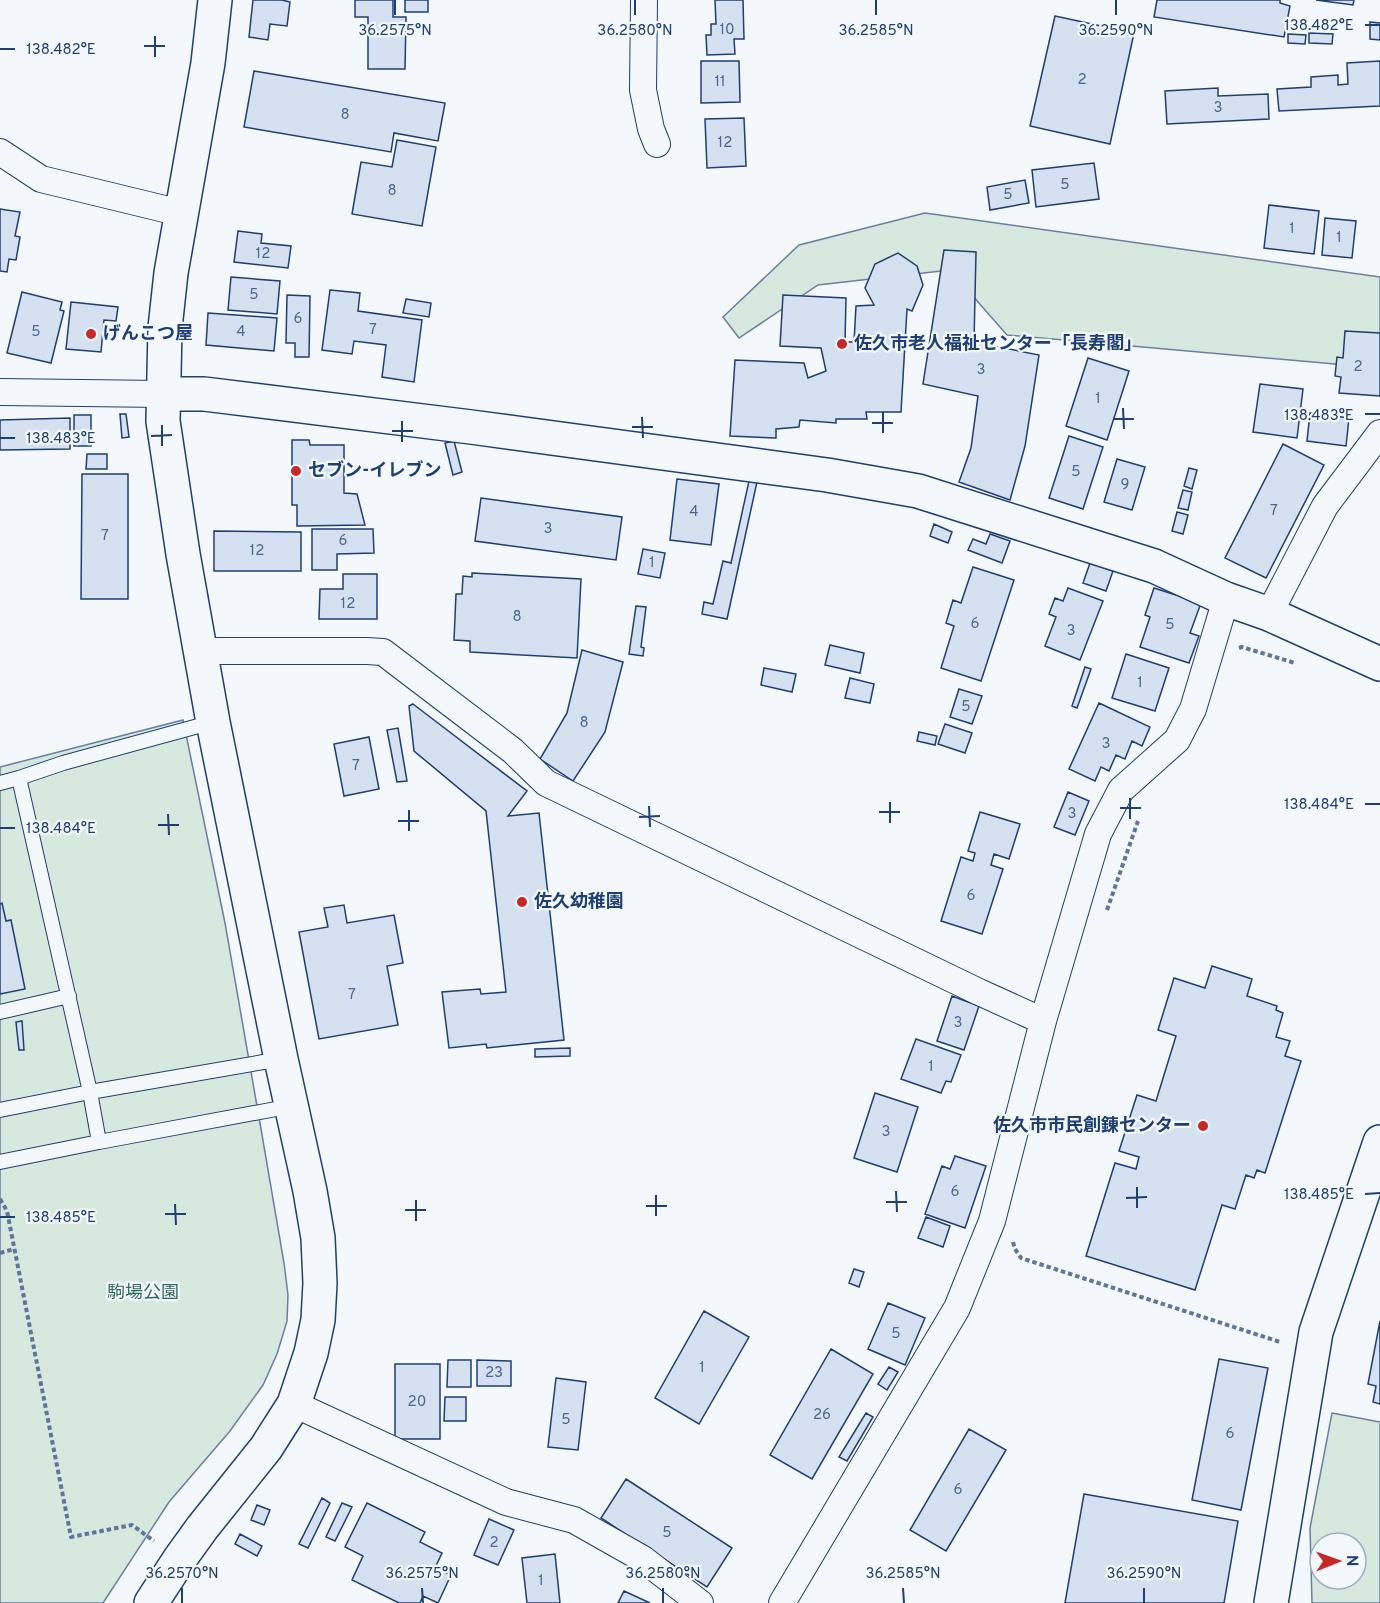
<svg xmlns="http://www.w3.org/2000/svg" width="1380" height="1603" font-family="Overpass,'Noto Sans JP',sans-serif">
	<rect width="100%" height="100%" fill="#f4f7fb"/>
	<path fill="#d7e8df" stroke="#687fa3" stroke-width="1.5" fill-rule="evenodd" d="M925 213 1380 277V368L1007 335 950 270 818 285 739 338 723 317 799 245Z
		M183 720 225 923 261 1129 284 1263 288 1295 287 1321 277 1354 263 1385 230 1431 169 1502 103 1603H0V767Z
		M1332 1413 1380 1422V1603H1312L1310 1528ZM1320 1543H1356V1579H1320Z"/>
	<path fill="#d5e0f0" stroke="#1d3f73" stroke-width="1.5" d="M253 0H282L290 2 287 26 270 24 268 40 249 37Z
		M355 0H393V17H406L405 69H368V17H355Z
		M405 0H428V12H405Z
		M715 0H743L744 39H734L735 54 707 55 706 35H711V24H716Z
		M1157 0H1280V3L1290 6 1284 37 1154 17Z
		M1316 0H1354L1353 5Z
		M1055 16 1134 33 1110 144 1030 126Z
		M1370 22 1380 23V40L1370 39Z
		M1309 33 1333 34 1332 44 1309 43Z
		M1288 34 1306 35 1305 44 1288 43Z
		M701 61H739L740 102 701 103Z
		M1380 61V106L1279 111 1277 89 1311 87V77L1338 75V85L1348 84 1347 63Z
		M254 71 445 103 438 141 394 133 391 152 244 127Z
		M1218 88V96L1268 94 1269 119 1167 124 1165 91Z
		M744 118 746 166 707 168 705 119Z
		M397 140 436 147 422 226 352 214 361 162 392 167Z
		M1094 163 1099 199 1036 207 1032 170Z
		M1025 180 1029 203 990 210 987 187Z
		M1269 205 1319 211 1314 254 1264 248Z
		M0 209 20 212 15 236 20 237 16 260 9 259 7 272 0 271Z
		M1325 218 1356 221 1352 258 1322 255Z
		M238 231 262 234 261 243 291 246 288 268 234 262Z
		M944 250 976 252 974 342 1039 355 1025 446 1010 500 959 482 971 448 978 396 923 384Z
		M898 253 917 266 923 285 912 311 907 309 901 412H866L867 419H836V423L800 420 799 427 776 429V438L730 436 735 360 804 363 808 378 826 371 821 348 780 346 783 295 846 298 845 342H854L856 306 874 305 865 288 875 264Z
		M231 277 280 281 277 314 228 310Z
		M330 290 360 293 358 311 422 320 414 382 382 377 386 345 354 341 352 354 322 350Z
		M22 292 62 302 60 310 64 311 51 363 7 353Z
		M287 295 310 296 309 357H295V343H286Z
		M406 299 431 303 429 317 403 313Z
		M71 302 118 307 116 321 104 320 101 352 66 349Z
		M208 313 277 318 274 351 206 345Z
		M1345 331 1380 333V396L1339 393 1341 377 1335 376 1337 357 1343 358Z
		M1088 358 1129 371 1107 440 1066 426Z
		M1260 384 1303 389 1297 438 1253 432Z
		M1310 413 1349 418 1346 446 1307 441Z
		M120 414H126L129 437 122 438Z
		M74 415H91V446H74Z
		M70 418V449L0 450V420Z
		M1069 436 1103 447 1083 509 1049 498Z
		M292 440H309L310 445H344V493L357 494 365 525 297 526V505H292Z
		M454 441 462 472 453 475 445 443Z
		M1283 444 1324 465 1266 578 1225 558Z
		M87 454H107V469H86Z
		M1117 459 1145 467 1132 510 1104 502Z
		M1189 468 1197 470 1192 489 1184 486Z
		M82 474H128V599H81Z
		M677 479 719 484 711 545 670 540Z
		M749 481 757 482 727 619 702 614 704 602 713 604 723 561 731 563Z
		M1183 490 1192 492 1188 510 1178 508Z
		M481 498 622 517 616 560 475 541Z
		M1177 512 1188 515 1183 534 1172 531Z
		M934 524 952 532 948 543 930 536Z
		M312 529H373L374 553 337 554V570H312Z
		M214 531 301 532V571H214Z
		M990 534 1010 541 1002 563 968 550 973 539 986 544Z
		M643 549 665 553 660 578 638 574Z
		M1090 563 1113 571 1106 591 1083 583Z
		M973 567 1014 580 981 681 941 668 954 626 946 623 953 600 961 603Z
		M472 573 581 579 577 658 470 652V641L454 640 456 594H462L463 576 472 577Z
		M343 574H377V619H319L320 589H343Z
		M1068 588 1103 601 1080 660 1045 646 1056 617 1049 614 1055 598 1063 601Z
		M1154 588 1201 603 1190 633 1199 636 1189 663 1140 647 1150 617 1145 615Z
		M636 606 646 607 641 647 644 648 643 656 629 654Z
		M830 645 864 653 860 673 825 665Z
		M582 650 623 662 605 732 573 781 540 759 567 713Z
		M1126 654 1169 668 1155 711 1112 698Z
		M1085 667 1091 669 1077 708 1072 706Z
		M764 668 796 674 792 692 761 685Z
		M850 678 874 684 870 703 845 698Z
		M959 689 982 696 972 724 950 717Z
		M1099 703 1150 727 1142 746 1132 741 1125 759 1116 755 1109 771 1101 767 1095 781 1069 769Z
		M413 704 527 791 508 816 539 813 564 1040 487 1048 486 1044 449 1048 442 992 480 989 481 994 506 992 486 811 414 751 409 706Z
		M945 724 972 733 965 753 938 744Z
		M398 728 407 781 397 782 387 730Z
		M919 732 937 736 935 745 917 741Z
		M369 737 379 789 344 796 334 744Z
		M1068 792 1089 801 1075 835 1054 827Z
		M980 812 1020 824 1009 859 994 854 991 865 1003 869 982 934 941 921 961 857 973 861 975 853 968 851Z
		M2 903 6 921 11 920 25 989 0 994V904Z
		M344 905 347 923 394 915 403 963 387 966 398 1025 319 1039 299 932 328 927 324 908Z
		M1212 966 1252 979 1247 996 1277 1006 1276 1010 1283 1013 1276 1037 1290 1041 1285 1056 1301 1061 1265 1173 1257 1170 1254 1178 1246 1175 1235 1209 1222 1205 1195 1290 1086 1256 1115 1163 1136 1169 1139 1157 1119 1151 1137 1095 1156 1101 1176 1036 1158 1030 1174 978 1205 988Z
		M952 996 979 1006 964 1050 937 1041Z
		M22 1021 24 1050H19L16 1022Z
		M916 1039 961 1055 951 1082 946 1081 941 1093 901 1079Z
		M570 1048V1056L535 1057V1049Z
		M875 1093 918 1107 897 1172 854 1158Z
		M955 1156 986 1166 965 1228 925 1214 942 1166 950 1169Z
		M926 1217 950 1226 943 1247 918 1238Z
		M854 1269 864 1272 859 1287 849 1283Z
		M888 1303 925 1318 905 1365 868 1349Z
		M704 1311 749 1337 699 1424 655 1398Z
		M1380 1321V1404L1373 1402 1376 1386 1368 1384Z
		M831 1349 873 1374 812 1479 770 1455Z
		M1219 1359 1268 1368 1241 1510 1192 1500Z
		M448 1360H471V1387H447Z
		M477 1360 511 1361V1386H477Z
		M395 1364H440V1439H395Z
		M889 1367 898 1372 887 1390 878 1384Z
		M556 1378 586 1382 578 1450 548 1447Z
		M445 1397H466V1421H444Z
		M866 1413 873 1417 847 1461 839 1457Z
		M969 1429 1006 1450 946 1551 910 1530Z
		M626 1479 732 1548 707 1587 601 1518Z
		M1084 1494 1238 1521 1224 1603H1065Z
		M322 1498 330 1503 308 1548 299 1544Z
		M342 1503 352 1507 335 1541 326 1537Z
		M367 1503 425 1532 420 1542 442 1553 435 1568 451 1575 438 1603 423 1596 420 1603H399L352 1580 363 1556 345 1547Z
		M257 1505 270 1510 264 1525 251 1520Z
		M489 1519 514 1530 498 1565 474 1555Z
		M240 1534 262 1546 257 1556 235 1544Z
		M555 1554 560 1603H527L522 1558Z
		M624 1591 650 1603H618Z"/>
	<g fill="none" stroke-linecap="round" stroke-linejoin="round">
		<defs>
			<path id="lane" d="M0 783 19 778 63 763 213 722
				M0 1012 69 996
				M281 1059 90 1092 99 1142 292 1106
				M0 1110 90 1092 19 778
				M0 1162 99 1142"/>
			<path id="street" d="M644 0 643 90 651 129 657 144
				M0 152 41 179 181 213
				M0 392 163 394
				M1269 614 1325 506 1380 433
				M200 651H367L383 652 513 751 546 783 979 992 1043 1021 992 1221 957 1308 782 1603
				M1043 1021 1098 834 1121 790 1177 740 1193 709 1226 599
				M294 1404 506 1502 574 1520 643 1559 700 1603"/>
			<path id="secondary" d="M163 394H204L471 427 827 475 918 491 1154 566 1226 599 1269 614 1380 664
				M151 1603 179 1560 202 1528 266 1448 294 1404 311 1353 318 1320 320 1283 318 1238 310 1191 281 1059 213 722 183 554 163 421 165 328 171 273 208 63 215 0
				M1271 1603 1316 1332 1380 1142"/>
		</defs>
		<use href="#lane" stroke="#1d3f73" stroke-width="16"/>
		<use href="#street" stroke="#1d3f73" stroke-width="28"/>
		<use href="#secondary" stroke="#1d3f73" stroke-width="36"/>
		<path stroke="#5e769c" stroke-width="4" stroke-dasharray="4.5 3" stroke-linecap="butt" d="M1239 648 1242 647 1295 663
			M1107 910 1138 821
			M0 1199 7 1211 71 1537 132 1525 154 1541
			M1013 1242 1015 1249 1021 1258 1280 1342
			M0 1253 14 1249"/>
		<use href="#lane" stroke="#f4f7fb" stroke-width="14"/>
		<use href="#street" stroke="#f4f7fb" stroke-width="26"/>
		<use href="#secondary" stroke="#f4f7fb" stroke-width="33"/>
	</g>
	<path fill="none" stroke="#1d3f73" stroke-width="2" d="M395 0V15M635 0V15M876 0V15M1116 0V15M1365 25H1380M155 36V57M144 46H165M0 49H15M1123 408 1124 429M883 412V433M1365 414H1380M642 417 643 438M1113 419H1134M402 421V442M872 423H893M162 425V446M632 427H653M392 431H413M151 436 172 435M0 438H15M1130 798V819M890 802V823M1365 804H1380M649 806 650 827M1120 808H1141M409 810V831M879 812H900M168 814 169 835M639 817 660 816M398 821H419M158 825H179M0 828H15M1137 1187V1208M896 1191 897 1212M1365 1194 1380 1193M656 1195V1216M1126 1198 1147 1197M416 1200V1221M886 1202H907M175 1204 176 1225M646 1206H667M405 1210H426M165 1214H186M0 1217H15M182 1588V1603M422 1588 423 1603M663 1588V1603M903 1588 904 1603M1144 1588V1603"/>
	<g fill="#c62828" stroke="#f4f7fb" stroke-width="2">
		<circle cx="91" cy="334" r="6"/>
		<circle cx="842" cy="344" r="6"/>
		<circle cx="296" cy="471" r="6"/>
		<circle cx="522" cy="902" r="6"/>
		<circle cx="1203" cy="1126" r="6"/>
	</g>
	<g text-anchor="middle" dominant-baseline="central" stroke-width="4.5" stroke-linejoin="round" paint-order="stroke">
		<g font-size="15" fill="#4b6792">
			<text x="727" y="30">10</text>
			<text x="1082" y="80">2</text>
			<text x="720" y="82">11</text>
			<text x="1218" y="108">3</text>
			<text x="345" y="115">8</text>
			<text x="725" y="143">12</text>
			<text x="1065" y="185">5</text>
			<text x="392" y="191">8</text>
			<text x="1008" y="195">5</text>
			<text x="1292" y="229">1</text>
			<text x="1339" y="238">1</text>
			<text x="263" y="254">12</text>
			<text x="254" y="295">5</text>
			<text x="298" y="319">6</text>
			<text x="373" y="330">7</text>
			<text x="36" y="332">5</text>
			<text x="241" y="332">4</text>
			<text x="1358" y="367">2</text>
			<text x="981" y="370">3</text>
			<text x="1098" y="399">1</text>
			<text x="1076" y="472">5</text>
			<text x="1125" y="485">9</text>
			<text x="1274" y="511">7</text>
			<text x="694" y="512">4</text>
			<text x="548" y="529">3</text>
			<text x="105" y="536">7</text>
			<text x="343" y="541">6</text>
			<text x="257" y="551">12</text>
			<text x="652" y="563">1</text>
			<text x="348" y="604">12</text>
			<text x="517" y="617">8</text>
			<text x="975" y="624">6</text>
			<text x="1170" y="625">5</text>
			<text x="1071" y="631">3</text>
			<text x="1140" y="683">1</text>
			<text x="966" y="707">5</text>
			<text x="584" y="723">8</text>
			<text x="1106" y="744">3</text>
			<text x="356" y="766">7</text>
			<text x="1072" y="814">3</text>
			<text x="971" y="896">6</text>
			<text x="352" y="995">7</text>
			<text x="958" y="1023">3</text>
			<text x="931" y="1067">1</text>
			<text x="886" y="1132">3</text>
			<text x="955" y="1192">6</text>
			<text x="896" y="1334">5</text>
			<text x="702" y="1368">1</text>
			<text x="494" y="1373">23</text>
			<text x="417" y="1402">20</text>
			<text x="822" y="1415">26</text>
			<text x="566" y="1420">5</text>
			<text x="1230" y="1434">6</text>
			<text x="958" y="1490">6</text>
			<text x="667" y="1533">5</text>
			<text x="494" y="1543">2</text>
			<text x="541" y="1581">1</text>
		</g>
		<g font-size="18" font-weight="bold" fill="#1d3f73" stroke="#f4f7fb" text-anchor="start">
			<text x="103" y="334">げんこつ屋</text>
			<text x="854" y="344">佐久市老人福祉センター「長寿閣」</text>
			<text x="308" y="471">セブン-イレブン</text>
			<text x="534" y="902">佐久幼稚園</text>
			<text x="1191" y="1126" text-anchor="end">佐久市市民創錬センター</text>
		</g>
		<g font-size="18" fill="#2c6c60" stroke="#f4f7fb">
			<text x="143" y="1293">駒場公園</text>
		</g>
	</g>
	<g font-size="15" text-anchor="middle" fill="#1d3f73" stroke="#f4f7fb" stroke-width="4.5" stroke-linejoin="round" paint-order="stroke">
		<text x="1319" y="30">138.482°E</text>
		<text x="395" y="35">36.2575°N</text>
		<text x="635" y="35">36.2580°N</text>
		<text x="876" y="35">36.2585°N</text>
		<text x="1116" y="35">36.2590°N</text>
		<text x="61" y="54">138.482°E</text>
		<text x="1319" y="420">138.483°E</text>
		<text x="61" y="443">138.483°E</text>
		<text x="1319" y="809">138.484°E</text>
		<text x="61" y="833">138.484°E</text>
		<text x="1319" y="1199">138.485°E</text>
		<text x="61" y="1222">138.485°E</text>
		<text x="182" y="1578">36.2570°N</text>
		<text x="422" y="1578">36.2575°N</text>
		<text x="663" y="1578">36.2580°N</text>
		<text x="903" y="1578">36.2585°N</text>
		<text x="1144" y="1578">36.2590°N</text>
	</g>
	<g transform="translate(1338 1561) rotate(89)"><circle r="28" fill="#f4f7fb" stroke="#9eadc5" stroke-width="1.5"/>
	<path d="M0-4.5L10 22L0 15L-10 22Z" fill="#c62828"/>
	<text y="-9" font-size="16" font-weight="bold" text-anchor="middle" fill="#1d3f73">N</text>
	</g>
</svg>
